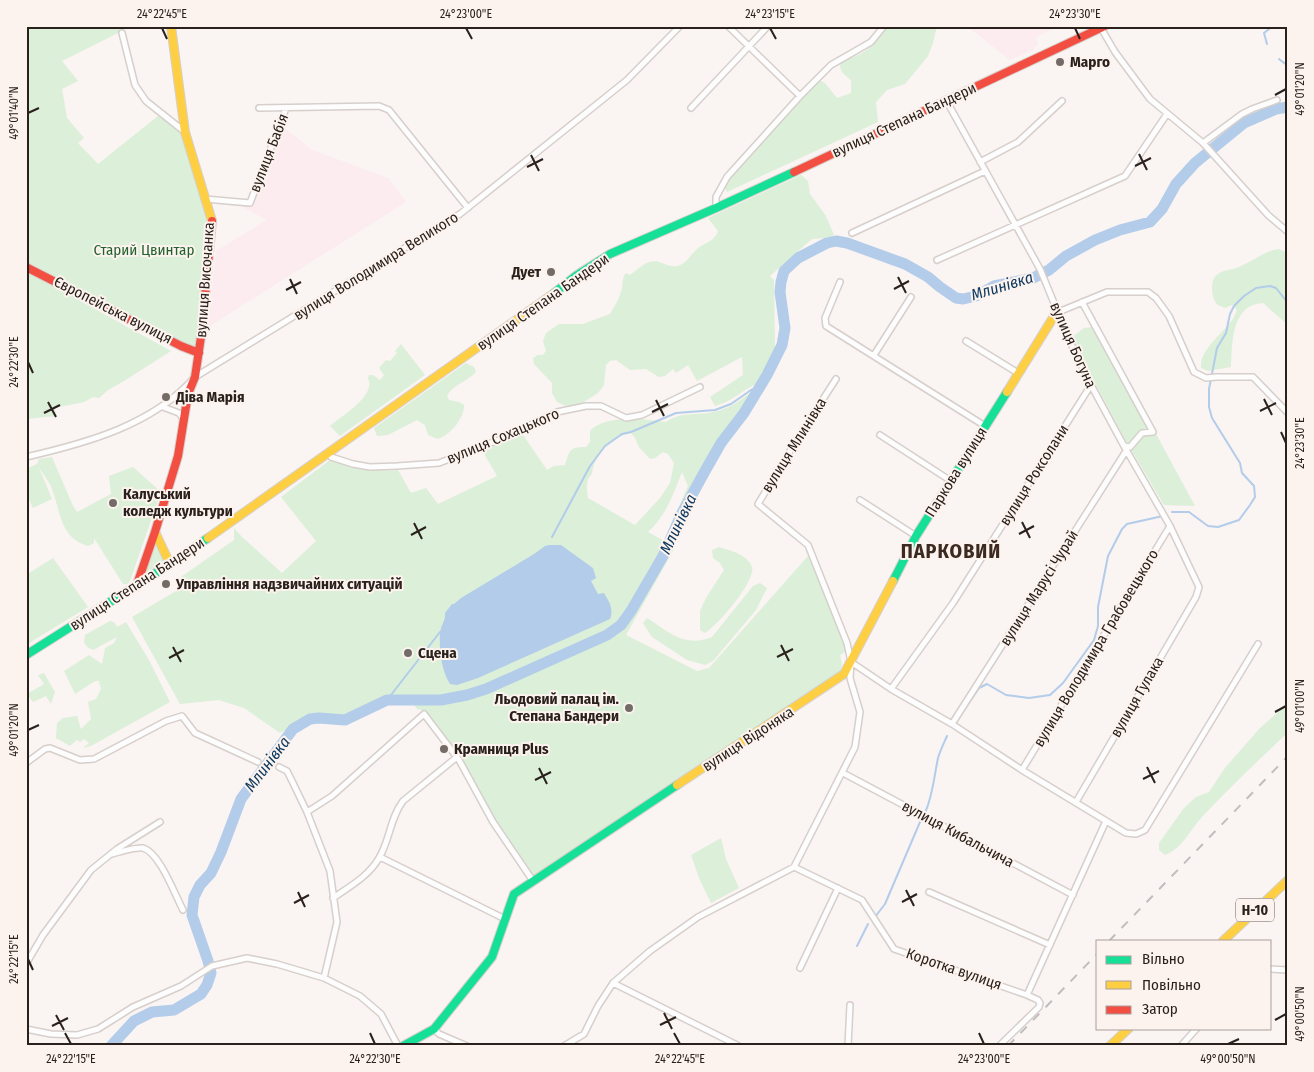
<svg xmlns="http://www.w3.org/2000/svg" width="1314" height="1072" font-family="'Fira Sans Condensed',sans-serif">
	<rect width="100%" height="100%" fill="#faf4f2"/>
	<path fill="#fcebef" d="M967 26H1058L1036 37 1038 44 1033 50 1010 60Z
		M278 123 312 150 388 178 406 202 208 327 216 251 267 220 244 208Z"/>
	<path fill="#dbefd9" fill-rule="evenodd" d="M26 26H119L120 32 62 61 78 81 62 89 67 118 84 138 78 143 98 164 158 116 185 132 212 221 199 353 26 261Z
		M885 26H937L933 43 928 56 905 84 887 90 876 102 878 122 727 192 723 185 767 135 819 80 825 83 837 98 851 93V80C843 74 839 71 840 60 865 56 872 48 885 26Z
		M801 175 808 181 810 194 826 216 834 235 829 238 812 239 770 276 774 280 775 349 759 383C743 389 732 402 715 406L710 397 743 375 742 357 697 381 688 365 676 373 673 369 665 376 659 377 646 369 630 370 616 360 610 361 606 365 604 385 598 393 579 405 568 407 557 402 552 393V383L534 364 533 358 538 355H543L546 351 543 341 546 333 559 324H583L610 314C615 306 620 297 622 288 623 282 622 278 626 273L630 275C640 268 649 257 662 263 667 265 671 267 677 266 689 263 691 252 701 246 708 242 715 240 718 231L708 218Z
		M1279 249 1285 252 1288 255V325L1263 303C1231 304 1232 344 1231 367L1208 371 1201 368C1200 350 1219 337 1229 324 1233 320 1235 315 1237 310L1232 305 1225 308C1223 307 1220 306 1218 305 1211 299 1209 279 1218 274 1223 270 1231 270 1236 268 1251 263 1263 251 1279 249Z
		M26 271 171 351 124 381 108 390 99 398 93 397 84 402 54 408 57 416 26 419Z
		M1093 327 1147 428 1156 434 1195 506 1164 505 1126 441 1071 338 1084 328Z
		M401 344 425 375 340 436 330 426C342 416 377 395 368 378L369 375H373L380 380 384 375 379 368 386 360 390 361 397 353 395 351Z
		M466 363 474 367 476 372C468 381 452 385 447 396L449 400 459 402 464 405C464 419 451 434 438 439L428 435 425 425 417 420 388 435 377 436 374 428Z
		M752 391H754L741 413 721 437 724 446 680 530 673 525V520L688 486 682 472C673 495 667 514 648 532L675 547 626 635 697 671 709 668 808 556 845 642 847 651 840 655 842 665 840 672 534 877 494 819 458 753 425 711 417 709 413 703 379 700 344 716H312L280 733 244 708 219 700 180 704 132 617 183 587 178 579 234 540V528L242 537 282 573 316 541 281 497 330 460C353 468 374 472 398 470L411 493 426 488 438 504 497 476 483 452 521 432 547 470 554 466 565 465C570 450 569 447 586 447L590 442V431C605 414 646 419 666 422 683 411 695 416 713 412 729 409 740 401 752 391ZM631 433 635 438 639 447 650 459 655 458 663 452 668 454 674 463 670 483 660 498 635 525 588 498C587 490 585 480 592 474 594 454 611 437 631 433Z
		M52 457 73 506 77 512 111 494 109 476 133 467 161 492 130 581 127 584H123L94 538V543L88 546C61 538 61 515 53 492 51 484 44 475 39 468L52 499 33 508 26 493V469L37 464 39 459Z
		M155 540 165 562 146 574 144 573Z
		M719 547C731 551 747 554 752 567 756 581 717 626 705 633L700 630V611L706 598 724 570 720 563 713 558 712 550Z
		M53 558 88 607 26 645V575Z
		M760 583 767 588 756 610 713 661 705 665 687 660 652 637 643 623 647 618C669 632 684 648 712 637L753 586Z
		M110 621 115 623 117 627 126 622 149 660 170 702 91 746 83 748 89 743 84 739 80 742 77 740 70 746 56 738 57 723 63 718 77 716 81 729 91 719 88 702 96 699 101 689 99 681H95L75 694 64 671 89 655 102 664 105 648 114 643 117 637 93 650 87 647 84 642 85 635Z
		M44 673 55 692 51 704 46 696 33 702 27 694 44 684 38 675Z
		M1288 703V732C1259 760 1229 788 1202 817 1190 830 1182 849 1165 855L1159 850V843L1184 808 1196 797 1209 792 1225 768 1259 729Z
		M721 838 726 859 739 888 711 903 699 878 691 855Z"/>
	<path fill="#b2ccea" d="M550 545H561L579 558 593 568 596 578 591 581 598 594 604 593C609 602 614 608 610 619L478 678 457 685 450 684C441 670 439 649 440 633 441 625 446 620 445 613L452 604H454L461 598 534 554 545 546Z"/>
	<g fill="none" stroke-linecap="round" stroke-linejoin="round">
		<path stroke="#b2ccea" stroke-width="2" d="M1267 44 1264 33 1273 26
			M1279 59 1288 66
			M1172 512H1189L1208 526 1218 527 1239 520 1250 505 1255 497 1254 486 1242 473 1240 463 1212 418 1209 407V389L1217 348 1226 333 1230 314 1234 306 1244 296 1256 288 1270 286 1276 288 1288 303
			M552 537 590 466 605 446 622 434 631 432 676 413 715 410 731 404 751 390 761 386
			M387 700 440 632
			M958 719 979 688 987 684 1006 695 1029 698 1050 695 1063 683 1094 640 1098 626V607L1108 556 1122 529 1127 524 1163 516
			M925 813C933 795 934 777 938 758 940 751 944 743 947 736
			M875 917 885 904 920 822
			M857 946 868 924"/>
		<path stroke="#b2ccea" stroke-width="11" d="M111 1046 134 1021 152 1012 174 1010 201 994 207 985 211 973 208 961 192 915 194 897 200 885 211 873 221 852 241 799 293 729 310 719 319 718 345 720 387 700H441L467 695 486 689 607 635 621 625 631 611 663 556 682 513 705 471 721 443 744 413 767 375 782 345 785 328 780 292 781 282 784 271 798 258 827 243 836 241 847 243 905 264 928 277 940 287 956 298 963 299 976 296 994 286 1033 278 1049 270 1066 256 1095 240 1120 230 1150 222 1162 209 1176 184 1195 163 1244 123 1276 109 1288 107"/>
		<defs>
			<path id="street" d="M728 26 800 96
				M1101 28 1115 52 1150 99 1203 143 1268 215 1288 232
				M122 33 135 85 146 101 185 132
				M946 100 1040 269 1054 303 1056 313 1091 385 1124 446 1170 526 1199 587 1196 597 1076 802
				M259 108 379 106 389 110 468 208
				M691 108 768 26
				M1203 143 1242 114 1252 109 1277 100
				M980 162 1018 142 1062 101
				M205 199 250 203 286 108
				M716 208V197L727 177 800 96 831 65 871 42 884 26
				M852 233 985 171
				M937 260 1125 176 1167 114
				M840 282 825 318 826 326 985 426
				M1082 302 1153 432 1142 433 1130 447 1124 446
				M1056 313 1107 292H1148L1156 298 1169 316 1194 372 1206 378 1216 377H1253L1288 413
				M966 341 1018 373
				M874 355 911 297
				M163 407 179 413 184 420
				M880 435 951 481
				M329 453 331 457 353 464 370 467 397 466 439 463 501 439 557 412 586 406H601L626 418 642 415 700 387
				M26 457C87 443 153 425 195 377L460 214 627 80 680 26
				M860 500 916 536
				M851 662 891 689 952 724 1022 770 1126 833 1136 834 1145 830 1258 644
				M891 689 953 603 1091 385
				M952 724 1126 451
				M26 763 45 749 50 748 80 760 94 759 166 721 182 716 195 733 258 762
				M279 767 287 771 292 781 307 812 330 871 337 922 324 978
				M1022 770 1170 526
				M843 773 1073 895
				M307 812 332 796 424 714 459 760 493 822 533 881
				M112 854C119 852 137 847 143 848 160 853 175 895 183 910
				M380 857 505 919
				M794 867 862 900 894 949 1027 995 1038 1000 1040 1003 1039 1007 999 1046
				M929 892 1050 945
				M333 898C349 887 369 876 379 858 390 840 390 818 403 801L457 757
				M26 964 43 935 91 870 117 849 160 822
				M800 968 838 888
				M1270 969 1288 970
				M613 983 739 1046
				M1027 995 1106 821
				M26 1029 51 1034 77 1035 98 1029 133 1007 181 986 212 966 247 958 277 964 324 978 360 996 381 1014 398 1046
				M434 1029 439 1034 467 1046
				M564 1046 584 1034 598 1006 613 983 650 951 698 917 794 867 855 747 860 712 850 678 851 662 847 643 808 545 758 504 796 441 836 379
				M848 1046 850 1005
				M1181 1046 1197 1028"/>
			<path id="fast" d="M553 294 577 275 610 254 716 208 794 172
				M893 581 916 536 1007 392
				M26 655 170 564 208 538
				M403 1046 434 1029 492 957 514 894 677 785"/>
			<path id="slow" d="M171 26 185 132 212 221
				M1007 392 1056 313
				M155 532 170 564
				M208 538 553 294
				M677 785 844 674 893 581
				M1223 941 1288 880
				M1110 1046 1129 1028"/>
			<path id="jam" d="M794 172 1105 26
				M26 267 181 346 199 353
				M136 587 155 532 178 456 188 394 195 377 202 330 212 221"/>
		</defs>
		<use href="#street" stroke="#d6cfcb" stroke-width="8"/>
		<use href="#fast" stroke="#d6cfcb" stroke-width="10"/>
		<use href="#slow" stroke="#d6cfcb" stroke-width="10"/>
		<use href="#jam" stroke="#d6cfcb" stroke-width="10"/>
		<use href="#street" stroke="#fefdfd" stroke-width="5"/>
		<use href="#fast" stroke="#16e098" stroke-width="8"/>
		<use href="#slow" stroke="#ffcf43" stroke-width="8"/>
		<use href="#jam" stroke="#f24e42" stroke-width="8"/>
		<path stroke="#c0bebd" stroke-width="2" stroke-dasharray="9 9" stroke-linecap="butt" d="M1109 941 1288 756
			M1008 1046 1098 953"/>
	</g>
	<path fill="none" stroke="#2a211c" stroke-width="2" d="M162 28 167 39M466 28 472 39M770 28 776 39M1075 28 1080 39M1275 95 1286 89M28 113 39 108M1139 154 1147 170M531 155 539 171M1135 166 1151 158M527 167 543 159M898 277 906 293M290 279 297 294M894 289 909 281M286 290 301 282M28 362 33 373M1264 399 1272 415M656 400 664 416M48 402 56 417M1260 411 1276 403M652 412 668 404M44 413 60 405M1281 432 1286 443M1022 522 1030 538M414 523 422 539M1019 534 1034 526M411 535 426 527M781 645 789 661M173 647 181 662M777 657 793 649M169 658 184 650M1275 712 1286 706M28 730 39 725M1147 767 1155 783M539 768 547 784M1143 779 1159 771M535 780 551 772M906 890 914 906M298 892 305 907M902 902 917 894M294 903 309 895M28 959 33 970M664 1013 672 1029M56 1015 64 1030M1275 1020 1286 1014M660 1025 676 1017M52 1026 68 1018M65 1033 71 1044M370 1033 375 1044M674 1033 680 1044M979 1033 984 1044M1228 1044 1239 1039"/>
	<g fill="#736b67" stroke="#fdf3ee" stroke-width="2">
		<circle cx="1060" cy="62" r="5"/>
		<circle cx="551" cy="272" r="5"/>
		<circle cx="166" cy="397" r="5"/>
		<circle cx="113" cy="503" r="5"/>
		<circle cx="166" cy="584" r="5"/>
		<circle cx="408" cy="653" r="5"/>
		<circle cx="629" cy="708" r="5"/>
		<circle cx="444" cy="749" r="5"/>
	</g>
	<g text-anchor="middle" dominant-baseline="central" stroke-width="4" stroke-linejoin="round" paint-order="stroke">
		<rect fill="#fdf3ee" stroke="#69605b" stroke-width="1" x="1236" y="898.5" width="38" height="23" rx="4"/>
		<g font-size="14" font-weight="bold" fill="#2a211c">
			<text x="1255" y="910">Н-10</text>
		</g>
		<g font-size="15" font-weight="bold" fill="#2a211c" stroke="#fdf3ee" text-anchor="start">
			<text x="1070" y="62">Марго</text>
			<text x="541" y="272" text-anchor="end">Дует</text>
			<text x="176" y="397">Діва Марія</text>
			<text x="123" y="494">Калуський<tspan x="123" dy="17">коледж культури</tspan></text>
			<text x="176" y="584">Управління надзвичайних ситуацій</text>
			<text x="418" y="653">Сцена</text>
			<text x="619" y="699" text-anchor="end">Льодовий палац ім.<tspan x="619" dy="17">Степана Бандери</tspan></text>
			<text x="454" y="749">Крамниця Plus</text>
		</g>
		<g font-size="15" fill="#2a211c" stroke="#fdf3ee">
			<text transform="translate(904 120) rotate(-25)">вулиця Степана Бандери</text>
			<text transform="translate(269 153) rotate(-69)">вулиця Бабія</text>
			<text transform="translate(376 266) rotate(-32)">вулиця Володимира Великого</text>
			<text transform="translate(205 280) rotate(-86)">вулиця Височанка</text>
			<text transform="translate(543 302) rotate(-35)">вулиця Степана Бандери</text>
			<text transform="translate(113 310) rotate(27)">Європейська вулиця</text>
			<text transform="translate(1073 345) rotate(66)">вулиця Богуна</text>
			<text transform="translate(503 436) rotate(-23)">вулиця Сохацького</text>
			<text transform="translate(794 445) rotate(-58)">вулиця Млинівка</text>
			<text transform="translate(956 472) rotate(-58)">Паркова вулиця</text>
			<text transform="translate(1034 475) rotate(-58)">вулиця Роксолани</text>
			<text transform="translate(137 584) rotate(-33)">вулиця Степана Бандери</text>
			<text transform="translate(1039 588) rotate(-58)">вулиця Марусі Чурай</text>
			<text transform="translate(1096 648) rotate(-59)">вулиця Володимира Грабовецького</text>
			<text transform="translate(1137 697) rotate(-60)">вулиця Гулака</text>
			<text transform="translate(748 739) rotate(-33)">вулиця Відоняка</text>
			<text transform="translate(958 834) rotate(28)">вулиця Кибальчича</text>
			<text transform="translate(954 969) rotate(19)">Коротка вулиця</text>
		</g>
		<g font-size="15" fill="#21612d" stroke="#fdf3ee">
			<text x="144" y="250">Старий Цвинтар</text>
		</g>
		<g font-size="16" font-style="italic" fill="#0e3a61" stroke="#fdf3ee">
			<text transform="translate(1002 286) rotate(-17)">Млинівка</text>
			<text transform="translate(678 524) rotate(-64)">Млинівка</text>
			<text transform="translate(267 764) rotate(-53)">Млинівка</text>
		</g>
		<g font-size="20" font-weight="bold" letter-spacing="1" fill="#3c2a20" stroke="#fdf3ee">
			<text x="951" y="551">ПАРКОВИЙ</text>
		</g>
	</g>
	<rect width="1314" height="1072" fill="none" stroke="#fdf3ee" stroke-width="55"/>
	<rect x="1096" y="940" width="175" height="90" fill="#fdf3ee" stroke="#a99f9a"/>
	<rect x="1106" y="956" width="25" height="8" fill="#16e098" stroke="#a99f9a"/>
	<text x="1142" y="964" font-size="15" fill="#2a211c">Вільно</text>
	<rect x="1106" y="981" width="25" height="8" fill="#ffcf43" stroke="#a99f9a"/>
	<text x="1142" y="990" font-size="15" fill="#2a211c">Повільно</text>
	<rect x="1106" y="1006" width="25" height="8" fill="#f24e42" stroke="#a99f9a"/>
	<text x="1142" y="1014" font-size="15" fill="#2a211c">Затор</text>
	<rect x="28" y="28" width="1258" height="1016" fill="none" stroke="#2a211c" stroke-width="2"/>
	<g font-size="12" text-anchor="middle" fill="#2a211c">
		<text x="162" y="18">24°22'45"E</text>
		<text x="466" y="18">24°23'00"E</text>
		<text x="770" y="18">24°23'15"E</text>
		<text x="1075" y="18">24°23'30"E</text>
		<text transform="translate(1300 89) rotate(-90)" y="4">49°01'20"N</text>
		<text transform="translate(14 113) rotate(-90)" y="4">49°01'40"N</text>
		<text transform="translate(14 362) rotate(-90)" y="4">24°22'30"E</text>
		<text transform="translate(1300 443) rotate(-90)" y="4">24°23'30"E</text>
		<text transform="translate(1300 706) rotate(-90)" y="4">49°01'00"N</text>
		<text transform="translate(14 730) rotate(-90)" y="4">49°01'20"N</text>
		<text transform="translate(14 959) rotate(-90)" y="4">24°22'15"E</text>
		<text transform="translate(1300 1014) rotate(-90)" y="4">49°00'50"N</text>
		<text x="71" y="1063">24°22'15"E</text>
		<text x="375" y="1063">24°22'30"E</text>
		<text x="680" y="1063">24°22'45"E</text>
		<text x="984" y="1063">24°23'00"E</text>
		<text x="1228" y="1063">49°00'50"N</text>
	</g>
</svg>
